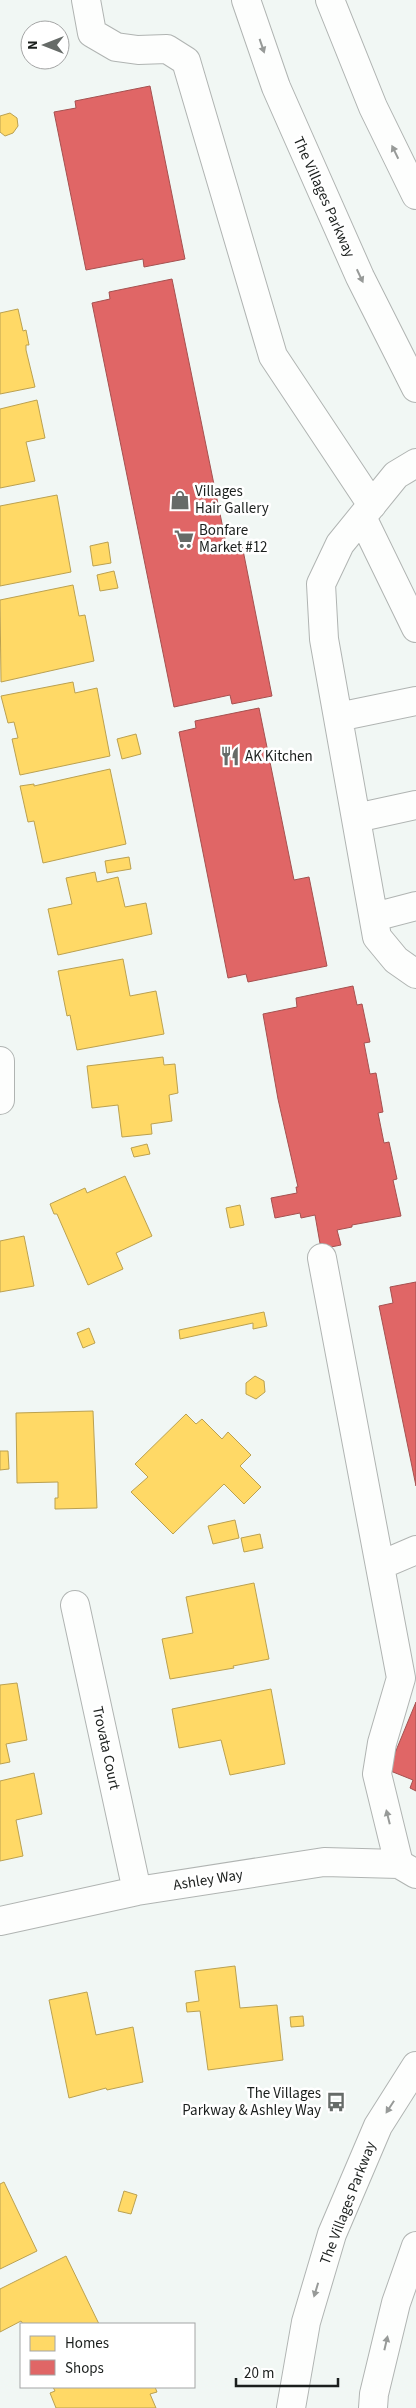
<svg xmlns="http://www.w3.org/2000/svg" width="416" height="2408" font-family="'Source Sans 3',sans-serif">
	<rect width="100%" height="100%" fill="#f1f7f4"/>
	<path fill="#ffd966" stroke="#bba150" d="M10 113 17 118 18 126 13 133 5 136 0 132V116Z
		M18 309 23 331 26 330 29 345H26V350L35 387 0 394V313Z
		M37 400 45 438 26 442 35 481 0 488V409Z
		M57 495 71 572 0 586V506Z
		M108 542 111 563 93 566 90 546Z
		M114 571 118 588 100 591 97 575Z
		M73 585 79 616 85 615 94 661 1 682 0 600Z
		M73 682 75 693 97 688 110 756 20 775 12 739 18 738 14 722 8 723 1 696Z
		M136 734 141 754 122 759 117 739Z
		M110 769 126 844 43 863 34 821 28 822 20 786 34 784V786Z
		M129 857 131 869 107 873 105 861Z
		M95 872 97 882 118 877 125 907 146 903 152 934 58 955 48 909 72 904 66 878Z
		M123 959 130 996 156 991 164 1034 77 1050 70 1015 67 1016 58 971Z
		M163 1057 164 1065 175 1064 178 1093 169 1095 172 1121 151 1124 152 1134 122 1137 118 1105 92 1108 87 1066Z
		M147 1144 150 1154 134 1157 131 1148Z
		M125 1176 152 1236 116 1253 123 1269 88 1285 57 1214H54L50 1204 85 1188 87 1193Z
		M240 1205 244 1225 230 1228 226 1208Z
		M24 1236 34 1286 0 1292V1241Z
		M264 1312 267 1326 253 1329V1323L180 1339 179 1330Z
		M89 1328 95 1343 83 1348 77 1333Z
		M255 1376 264 1381 265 1392 256 1399 246 1394V1383Z
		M93 1411 97 1508 55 1509V1498H58V1482L17 1483 16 1413Z
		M186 1414 196 1424 202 1419 222 1439 228 1432 251 1455 240 1466 261 1487 244 1504 224 1484 173 1534 131 1492 148 1477 135 1464Z
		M0 1451H8L9 1469 0 1470Z
		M235 1520 239 1538 213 1544 208 1526Z
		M260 1534 263 1548 244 1552 241 1538Z
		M254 1583 269 1659 233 1666 234 1668 170 1679 162 1639 193 1633 186 1597Z
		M17 1683 27 1740 6 1744 10 1762 0 1764V1685Z
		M271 1689 285 1764 230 1775 221 1740 179 1748 172 1709Z
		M34 1773 42 1814 16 1820 23 1856 0 1861V1781Z
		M235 1966 240 2008 277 2005 283 2060 208 2070 200 2011 187 2012 186 2003 199 2001 195 1971Z
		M87 1992 96 2035 133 2027 143 2082 107 2090 106 2088 69 2098 49 2000Z
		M303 2016 304 2026 291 2027 290 2017Z
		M4 2182 37 2251 0 2269V2184Z
		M124 2191 137 2195 131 2214 118 2211Z
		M66 2256 99 2324H23L21 2321 0 2332V2289Z
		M53 2387H155L157 2392 150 2394 156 2408H56L50 2393 55 2391Z"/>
	<path fill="#e06666" stroke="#a55150" d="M150 86 185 259 144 267 143 259 86 270 54 112 76 108 75 101Z
		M172 279 227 548 242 545 272 696 232 704 230 695 174 707 92 303 110 299 109 292Z
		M259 708 294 880 309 877 327 966 248 982 246 974 228 978 179 732 196 728 195 721Z
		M353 986 357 1005 362 1004 370 1042 364 1043 370 1074 376 1073 383 1112 378 1113 384 1143 389 1142 397 1179 393 1180 401 1216 352 1225V1227L337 1230 341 1245 321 1249 315 1215 301 1218 300 1213 275 1218 271 1198 297 1193 296 1187H298L278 1099 263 1014 297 1007 296 998Z
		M416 1282V1486L379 1306 393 1303 390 1287Z
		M416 1702V1791L410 1788 413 1780 388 1770Z"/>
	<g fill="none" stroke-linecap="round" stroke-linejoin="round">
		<defs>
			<path id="minor" d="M86 0 92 33 116 47 138 50 167 49 186 61 273 356 372 505
				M246 0 276 87 360 277 416 388
				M330 0 373 107 416 195
				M416 463 396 475 340 544 321 584 324 639 377 937 396 960 416 974
				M362 517 416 628
				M338 717 416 701
				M356 818 416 805
				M374 917 416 906
				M0 1061V1100
				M322 1258 401 1678 382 1743 377 1774 399 1864
				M381 1565 416 1550
				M75 1605 137 1891
				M0 1921 137 1891 324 1862 399 1864 416 1874
				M291 2408 306 2322 332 2234 378 2126 416 2066
				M373 2408 374 2394 396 2303 416 2246"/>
		</defs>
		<use href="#minor" stroke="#b0b4b2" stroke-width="30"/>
		<use href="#minor" stroke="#fdfefd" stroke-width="28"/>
	</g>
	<defs><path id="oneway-solid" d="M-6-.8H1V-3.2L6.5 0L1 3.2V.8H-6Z" transform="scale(1.25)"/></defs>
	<g fill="#979a98">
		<use href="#oneway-solid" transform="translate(262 46) rotate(71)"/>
		<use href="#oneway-solid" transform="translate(395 152) rotate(-116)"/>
		<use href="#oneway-solid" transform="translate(360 276) rotate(65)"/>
		<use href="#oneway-solid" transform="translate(388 1817) rotate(-104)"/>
		<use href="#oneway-solid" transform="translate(390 2107) rotate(123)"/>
		<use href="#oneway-solid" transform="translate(316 2290) rotate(107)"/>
		<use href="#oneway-solid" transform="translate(386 2343) rotate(-77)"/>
	</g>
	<defs>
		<symbol id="shop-bare" viewBox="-9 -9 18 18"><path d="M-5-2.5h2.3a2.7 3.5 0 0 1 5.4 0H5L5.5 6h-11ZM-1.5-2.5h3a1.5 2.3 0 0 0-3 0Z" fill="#666b68" stroke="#fff" stroke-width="2.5" paint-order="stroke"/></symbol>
		<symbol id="supermarket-bare" viewBox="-9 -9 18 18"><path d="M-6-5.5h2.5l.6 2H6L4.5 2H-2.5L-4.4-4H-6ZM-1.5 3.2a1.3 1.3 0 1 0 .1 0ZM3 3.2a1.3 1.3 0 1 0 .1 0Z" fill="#666b68" stroke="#fff" stroke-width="2.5" paint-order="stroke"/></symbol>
		<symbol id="restaurant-bare" viewBox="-9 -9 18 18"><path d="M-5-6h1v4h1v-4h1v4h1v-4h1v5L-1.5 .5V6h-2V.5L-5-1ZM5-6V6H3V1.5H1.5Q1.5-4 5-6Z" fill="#666b68" stroke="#fff" stroke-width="2.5" paint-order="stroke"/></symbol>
		<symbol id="bus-bare" viewBox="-9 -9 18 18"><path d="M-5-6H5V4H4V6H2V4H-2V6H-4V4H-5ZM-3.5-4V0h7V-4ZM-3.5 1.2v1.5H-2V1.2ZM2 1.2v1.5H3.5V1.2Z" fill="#666b68" stroke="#fff" stroke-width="2.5" paint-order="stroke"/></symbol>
	</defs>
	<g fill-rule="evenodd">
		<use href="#shop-bare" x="166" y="486" width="28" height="28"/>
		<use href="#supermarket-bare" x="170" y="525" width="28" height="28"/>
		<use href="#restaurant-bare" x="216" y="742" width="28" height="28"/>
		<use href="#bus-bare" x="322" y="2088" width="28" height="28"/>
	</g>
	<g text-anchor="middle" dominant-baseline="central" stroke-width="5" stroke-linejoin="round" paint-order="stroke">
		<g font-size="15" fill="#1b1f1d" stroke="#fff">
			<text transform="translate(324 197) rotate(66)">The Villages Parkway</text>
			<text transform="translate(106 1748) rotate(78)">Trovata Court</text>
			<text transform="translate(208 1880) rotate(-9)">Ashley Way</text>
			<text transform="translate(348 2203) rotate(-69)">The Villages Parkway</text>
		</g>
		<g font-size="15" fill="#1b1f1d" stroke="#fff" text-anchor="start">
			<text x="195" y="491">Villages<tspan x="195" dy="17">Hair Gallery</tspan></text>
			<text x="199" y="530">Bonfare<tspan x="199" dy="17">Market #12</tspan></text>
			<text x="245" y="756">AK Kitchen</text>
			<text x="321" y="2093" text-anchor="end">The Villages<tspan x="321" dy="17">Parkway &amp; Ashley Way</tspan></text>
		</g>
	</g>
	<rect x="20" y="2323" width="175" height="65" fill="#ffffff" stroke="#a4a5a5"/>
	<rect x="30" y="2336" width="25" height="15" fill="#ffd966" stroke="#a4a5a5"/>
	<text x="65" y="2348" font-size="15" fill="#1b1f1d">Homes</text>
	<rect x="30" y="2360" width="25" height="15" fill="#e06666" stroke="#a4a5a5"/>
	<text x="65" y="2373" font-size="15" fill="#1b1f1d">Shops</text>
	<g transform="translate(45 45) rotate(270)"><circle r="24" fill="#ffffff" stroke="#a4a5a5"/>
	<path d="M0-4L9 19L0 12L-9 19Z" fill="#666b68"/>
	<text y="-8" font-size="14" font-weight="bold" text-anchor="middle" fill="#1b1f1d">N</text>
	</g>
	<path d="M236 2378v8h102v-8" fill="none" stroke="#1b1f1d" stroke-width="2.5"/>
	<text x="244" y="2378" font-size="15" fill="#1b1f1d" stroke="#ffffff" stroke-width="4" paint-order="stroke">20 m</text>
</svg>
